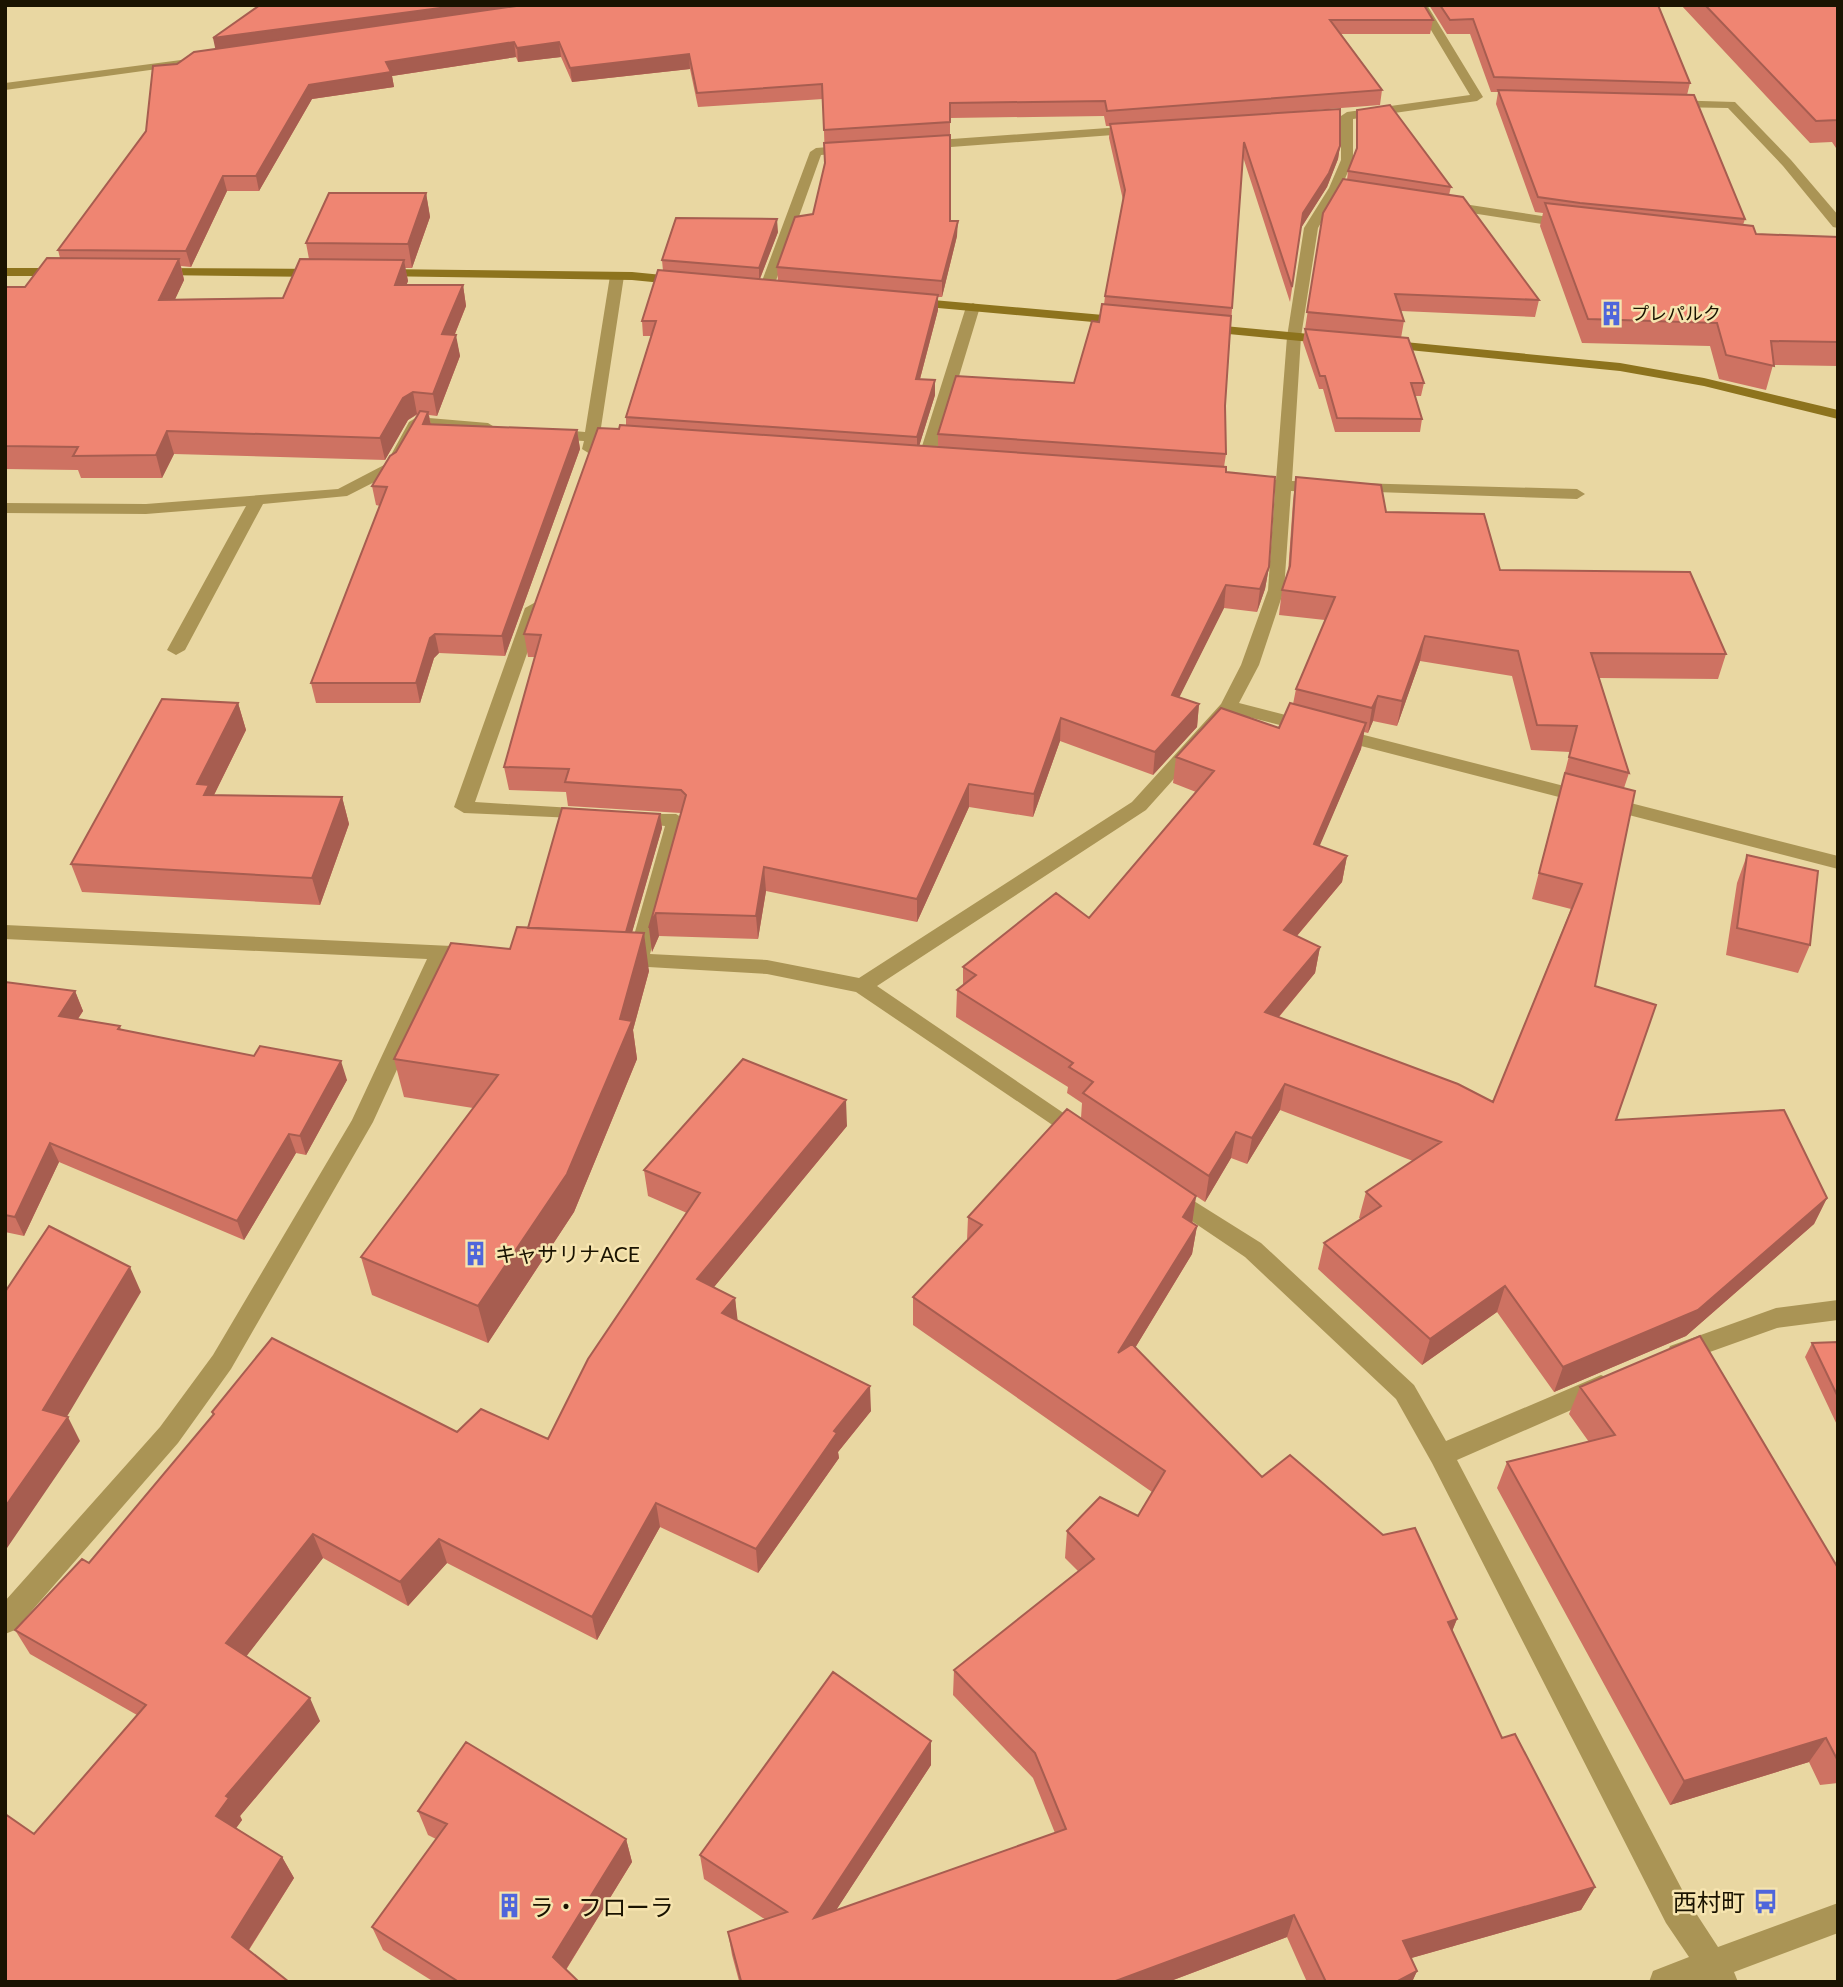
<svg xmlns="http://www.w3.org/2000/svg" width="1843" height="1987" font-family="Lato,'Noto Sans JP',sans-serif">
	<rect width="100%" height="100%" fill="#e9d7a2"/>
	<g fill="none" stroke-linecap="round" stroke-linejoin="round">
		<path fill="#aa9455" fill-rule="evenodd" d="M1416 5H1427L1483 97 1477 101 1353 119V160L1341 188 1318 228 1301 337 1292 481 1322 482 1330 487 1322 492 1291 491 1284 590 1259 665 1239 703 1838 856V869L1233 713 1146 810 877 986 1087 1129 1090 1135 1087 1141 1079 1143 856 992 767 974 614 965 611 960 614 955 629 953 665 826 628 822 625 818 628 814H676L686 820 650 954 767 960 859 978 1132 802 1221 704 1241 665 1268 590 1275 490 1246 489 1238 484 1246 479 1276 480 1287 337 1304 228 1329 188 1341 160V116L1347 112 1470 95Z
			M204 57 210 60 208 62 5 90V83Z
			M1668 100 1735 102 1791 160 1838 215V228L1833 227 1783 166 1728 108 1672 107 1668 106Z
			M1136 126 1140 127V133L924 149 918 145 924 141Z
			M853 145 857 146V152L821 155 773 289 761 292 759 289 810 152 816 148Z
			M1444 201 1568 220 1575 224 1568 228 1439 208V202Z
			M617 272 624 276 600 434 620 435 628 440 620 445 599 443 595 452 590 454 582 449 584 441 551 439 543 434 551 429 585 432 610 276Z
			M973 303 980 307 933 462 925 467 920 465 917 462 966 307Z
			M417 417 488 423 496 428 488 433 422 427 398 470 347 496 263 504 185 650 176 655 167 650 246 506 146 514 5 513V503L146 504 338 489 386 464 409 422Z
			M1354 483 1577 489 1585 494 1577 499 1348 491 1346 488Z
			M534 603 543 608 475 802 589 809 596 811 599 815 596 819 464 813 454 807 525 608Z
			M5 925 473 947 483 954 473 961 447 960 373 1122 231 1369 178 1443 15 1630 5 1634V1601L160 1427 213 1355 352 1120 427 959 5 939Z
			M1170 1186 1261 1243 1414 1385 1446 1441 1592 1379 1601 1375 1610 1379 1614 1386 1610 1393 1457 1460 1688 1901 1718 1947 1838 1903V1933L1734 1972 1738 1982H1649L1653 1971 1689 1957 1666 1923 1432 1463 1396 1399 1245 1257 1162 1201 1158 1195 1162 1189Z
			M1838 1300V1320L1777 1328 1679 1363 1670 1360 1667 1353 1670 1346 1776 1308Z"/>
		<path fill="#8d731d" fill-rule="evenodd" d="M5 268H64L71 272 64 276H5Z
			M151 268 323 269 330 273 323 277 156 275 149 271Z
			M380 269 632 272 683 277 690 281 683 285 632 280 375 276V270Z
			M910 298 1126 317 1133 321 1126 325 905 305V299Z
			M1203 324 1331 336 1338 340 1331 344 1198 331V325Z
			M1384 340 1620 363 1704 378 1838 410V419L1704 386 1620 371 1379 347 1377 344Z"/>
	</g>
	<path fill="#ce7262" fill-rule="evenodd" d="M260 5 1433 20 1430 34H1341L1382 90 1380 105 1224 117 1340 146 1338 159 1327 187 1301 228 1290 302 1243 157 1225 406 1226 454 1224 467 1269 567 1265 589 1257 612 1224 608 1179 697 1199 704 1197 727 1153 775 1060 741 1033 817 969 807 917 922 766 891 758 939 659 936 652 952 649 928 681 813 568 806 566 792 509 790 504 767 535 657H528L524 634 619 429 626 426V417L651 336H643L642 321 663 271 662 260 778 232 760 279 778 281 777 267 813 214 825 163 823 99 698 107 690 69 572 82 561 57 518 62 516 57 392 76 394 87 312 99 259 191H227L191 267 181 266 184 280 175 299 283 298 309 259 306 243 426 193 430 217 412 268H405L408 281 406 285H463L466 306 455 334 460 356 437 416 429 415 431 425 577 430 580 449 505 656 439 653 434 658 420 703H316L311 683 380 506 376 505 372 486 396 452 418 414 408 420 385 460 174 454 162 478H81L78 470 5 469V287H25L60 258 58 250 146 131 177 64 216 49ZM1104 116 1106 126H1110L1109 138 1123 200 1105 296 1104 305 1099 322 1074 383 938 434V447L919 446 935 395 920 379 938 310V297H942L957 236 950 221V118Z
		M1429 5H1658L1690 83 1687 95 1745 219 1743 225 1756 234 1838 237V366L1773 365 1766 390 1719 379 1710 346 1582 343 1540 226 1543 213 1535 212 1496 104 1498 92H1491L1470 34H1447Z
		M1681 5H1838V151L1832 142 1810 143Z
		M1357 110 1451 187 1449 195 1539 300 1535 317 1401 311 1404 321 1401 338 1305 329 1323 213 1347 180 1348 171 1356 153V121Z
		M1305 329 1424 383 1421 396H1415L1422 419 1420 432H1335L1323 389H1319L1303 342Z
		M1296 477 1386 512 1500 570 1726 654 1718 679 1599 678 1629 773 1624 788 1595 986 1616 1120 1827 1198 1814 1224 1686 1336 1554 1392 1497 1312 1422 1365 1318 1269 1324 1243 1361 1219 1359 1218 1366 1192 1413 1161 1280 1110 1247 1164 1231 1158 1205 1202 1196 1196 1192 1223 1197 1226 1192 1254 1135 1348 1262 1477 1457 1619 1452 1631 1502 1738 1595 1887 1581 1910 1411 1958 1417 1971 1412 1982H1307L1287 1937 1168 1982H737L739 1981 732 1955 728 1932 766 1920 704 1879 700 1855 931 1741V1765L836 1910 1055 1833 1033 1778 953 1695 954 1670 1078 1571 1065 1558 1067 1531 1138 1516 1152 1492 913 1325V1297L967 1240 968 1217 1081 1118 1082 1103 1067 1093 1068 1087 956 1017 957 990 963 985V967L1089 918 1196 792 1173 783 1176 757 1279 728 1293 704 1296 689 1325 620 1279 615 1282 590 1288 573 1293 501ZM1420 661 1512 676 1531 750 1570 752 1532 899 1571 909 1493 1102 1279 1017 1315 973 1320 947 1297 936 1342 882 1347 856 1319 846 1361 749 1364 732 1368 733 1373 721 1397 726Z
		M238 703 246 730 214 795 342 797 349 824 320 905 82 892 71 864Z
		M660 814 662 828 632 932 649 971 633 1030 637 1059 574 1212 488 1343 372 1295 361 1257 473 1108 404 1097 394 1059 510 949 528 928Z
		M1747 855 1810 945 1798 973 1726 955 1737 883Z
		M5 982 75 991 83 1011 78 1019 120 1026 121 1030 347 1080 306 1155 296 1153 244 1240 59 1162 24 1236 5 1232Z
		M847 1126 714 1287 735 1298 737 1320 871 1411 838 1452 839 1458 758 1573 660 1527 597 1640 447 1563 408 1606 323 1558 246 1656 320 1721 240 1816 242 1820 236 1828 282 1857 294 1878 249 1950 34 1834 137 1715 30 1654 15 1630 89 1563 213 1415 212 1412 548 1439 687 1213 648 1196 644 1170Z
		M1838 1342V1427L1805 1357 1812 1343Z
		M1580 1387 1838 1568V1783L1820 1785 1809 1762 1670 1805 1497 1488 1507 1462 1589 1442 1569 1414Z
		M418 1811 626 1839 632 1862 566 1970 579 1982H434L383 1950 372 1927 436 1839 428 1835Z"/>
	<path fill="#a75d50" d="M463 5H570L216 52 213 38Z
		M514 42 516 57 392 76 394 87 312 99 259 191 256 176 309 85 386 62Z
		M559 42 561 57 518 62 517 48Z
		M689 54 690 69 572 82 570 68Z
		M1340 146 1338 159 1327 187 1301 228 1290 302 1303 213Z
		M223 176 227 191 191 267 186 251Z
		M426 193 430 217 412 268 408 244Z
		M777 219 778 232 759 281V268Z
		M958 221 957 236 942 297V281Z
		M179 259 184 280 165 321 159 300Z
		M404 260 408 281 399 306 395 285Z
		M463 285 466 306 446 356 442 334Z
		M938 295V310L916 394V379Z
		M456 335 460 356 437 416 433 394Z
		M935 380V395L917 453V437Z
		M413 392 417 414 408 420 385 460 380 438 403 398Z
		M428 412 432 431 423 424Z
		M577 430 580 449 505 656 502 636Z
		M167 431 174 454 162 478 156 455Z
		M1269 567 1265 589 1257 612 1260 589Z
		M1226 585 1224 608 1169 718 1172 695Z
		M435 634 439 653 434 658 420 703 416 683 430 638Z
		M1425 636 1420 661 1397 726 1402 701Z
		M1378 696 1373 721 1368 733 1372 708Z
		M238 703 246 730 213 797 212 823 197 784Z
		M1199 704 1197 727 1153 775 1155 752Z
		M1061 718 1060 741 1033 817 1034 794Z
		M1366 723 1361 749 1309 871 1314 844Z
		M969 784V807L917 922V899Z
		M342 797 349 824 320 905 312 878Z
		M660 814 662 828 627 950 625 936Z
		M1347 856 1342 882 1279 957 1284 930Z
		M764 867 766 891 758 939 756 916Z
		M656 913 659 936 652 952 649 928Z
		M644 933 649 971 633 1030 637 1059 574 1212 488 1343 478 1306 620 1019Z
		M1320 947 1315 973 1261 1038 1265 1012Z
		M75 991 83 1011 67 1035 59 1016Z
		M341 1061 347 1080 306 1155 300 1136Z
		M1285 1084 1280 1110 1247 1164 1252 1138Z
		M846 1100 847 1126 700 1304 697 1279Z
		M1236 1132 1231 1158 1205 1202 1209 1176Z
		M289 1134 296 1153 244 1240 237 1221Z
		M50 1143 59 1162 24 1236 15 1217Z
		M1196 1196 1192 1224 1183 1217Z
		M1827 1198 1814 1224 1686 1336 1554 1392 1563 1367Z
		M1197 1226 1192 1254 1115 1381 1118 1353Z
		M130 1267 141 1292 59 1430 68 1417 80 1441 5 1551V1507L43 1410Z
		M1505 1286 1497 1312 1422 1365 1430 1339Z
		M735 1298 738 1323 722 1313Z
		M870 1386 871 1411 838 1452 839 1458 758 1573 756 1549 834 1431Z
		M656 1503 660 1527 597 1640 592 1617Z
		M313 1534 323 1558 238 1667 226 1643Z
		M439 1539 447 1563 408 1606 400 1582Z
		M1457 1619 1447 1644 1448 1622Z
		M310 1698 320 1721 240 1816 242 1820 229 1838 216 1816 226 1796Z
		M1826 1738 1809 1762 1670 1805 1684 1781Z
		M931 1741V1765L816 1941 814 1918Z
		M626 1839 632 1862 560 1979 553 1957Z
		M282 1857 294 1878 244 1957 232 1937Z
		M1595 1887 1581 1910 1394 1963 1403 1941Z
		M1294 1915 1287 1937 1168 1982H1113Z
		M1417 1971 1412 1982H1396Z"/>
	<path fill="#ef8572" stroke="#a75d50" stroke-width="2" d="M260 5H463L213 38Z
		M523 5H1424L1433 20H1330L1382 90 1107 111 1105 101 950 103V122L824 130 822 84 697 93 689 54 570 68 559 42 517 48 514 42 386 62 391 72 309 85 256 176H223L186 251 58 250 146 131 153 66 177 64 194 52Z
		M1440 5H1658L1690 83 1494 77 1473 19 1450 20Z
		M1705 5H1838V120L1816 121Z
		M1498 90 1694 95 1745 219 1580 203 1538 197Z
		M1390 105 1451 187 1348 171 1357 148V110Z
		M1340 109V146L1329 173 1303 213 1292 287 1244 142 1232 308 1105 296 1125 190 1110 124Z
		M950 135V221H958L942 281 777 267 795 217 813 214 825 163 824 143Z
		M1343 179 1463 197 1539 300 1395 294 1404 321 1307 312 1323 213Z
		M329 193H426L408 244 306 243Z
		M1545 203 1753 226 1756 234 1838 237V342L1771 341 1774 366 1726 355 1717 323 1588 319Z
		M676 218 777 219 759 268 662 260Z
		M47 258 179 259 159 300 283 298 300 259 404 260 395 285H463L442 334 456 335 433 394 413 392 403 398 380 438 167 431 156 455 73 456 78 447 5 446V287H25Z
		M658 270 938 295 916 379 935 380 917 437 626 417 656 321H642Z
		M1102 304 1231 316 1225 406 1226 454 938 434 956 376 1074 383 1092 321 1099 322Z
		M1305 329 1408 338 1424 383H1411L1422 419 1337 418 1325 376H1320Z
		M420 411 428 412 423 424 577 430 502 636 435 634 430 638 416 683H311L387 487 372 486 390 456 396 452Z
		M620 425 1226 467V472L1275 477 1269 567 1260 589 1226 585 1172 695 1199 704 1155 752 1061 718 1034 794 969 784 917 899 764 867 756 916 656 913 649 928 686 795 681 790 565 782 569 769 504 767 541 635 524 634 598 428 619 429Z
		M1296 477 1381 485 1386 512 1484 514 1500 570 1690 572 1726 654 1591 653 1629 773 1569 757 1577 726 1537 725 1518 651 1425 636 1402 701 1378 696 1372 708 1296 689 1335 597 1282 590 1290 566Z
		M162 699 238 703 197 784 209 785 204 795 342 797 312 878 71 864Z
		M1290 703 1366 723 1314 844 1347 856 1284 930 1320 947 1265 1012 1458 1084 1493 1102 1582 884 1539 873 1565 773 1635 791 1595 986 1656 1005 1616 1120 1784 1110 1827 1198 1698 1310 1563 1367 1505 1286 1430 1339 1324 1243 1381 1206 1366 1192 1441 1142 1285 1084 1252 1138 1236 1132 1209 1176 1083 1093 1093 1082 1069 1067 1073 1063 957 990 976 975 963 967 1056 893 1089 918 1214 771 1176 757 1221 708 1279 728Z
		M562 808 660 814 626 932 528 928Z
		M1747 855 1818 871 1810 945 1737 928Z
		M517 927 644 933 620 1019 632 1021 567 1174 478 1306 361 1257 498 1075 394 1059 451 943 510 949Z
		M5 982 75 991 59 1016 120 1026 118 1029 254 1056 260 1046 341 1061 300 1136 289 1134 237 1221 50 1143 15 1217 5 1215Z
		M743 1059 846 1100 697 1279 735 1298 722 1313 870 1386 834 1431 837 1433 756 1549 656 1503 592 1617 439 1539 400 1582 313 1534 226 1643 310 1698 226 1796 229 1798 216 1816 282 1857 232 1937 289 1982H5V1814L34 1834 146 1705 15 1630 82 1559 89 1563 214 1414 212 1412 272 1338 457 1432 481 1409 548 1439 588 1359 700 1193 644 1170Z
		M1067 1109 1196 1196 1183 1217 1197 1226 1118 1353 1132 1344 1262 1477 1290 1455 1383 1535 1415 1528 1457 1619 1448 1622 1502 1738 1515 1734 1595 1887 1403 1941 1417 1971 1396 1982H1326L1294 1915 1113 1982H737L741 1981 728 1932 787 1912 700 1855 833 1672 931 1741 814 1918 1066 1829 1035 1753 954 1670 1094 1559 1067 1531 1100 1497 1138 1516 1165 1471 913 1297 982 1225 968 1217Z
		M49 1226 130 1267 43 1410 68 1417 5 1507V1292Z
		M1700 1336 1838 1568V1761L1826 1738 1684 1781 1507 1462 1615 1435 1580 1387Z
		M1838 1342V1397L1812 1343Z
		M466 1742 626 1839 553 1957 579 1982H459L372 1927 447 1824 418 1811Z"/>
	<defs>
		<symbol id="building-bare" viewBox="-9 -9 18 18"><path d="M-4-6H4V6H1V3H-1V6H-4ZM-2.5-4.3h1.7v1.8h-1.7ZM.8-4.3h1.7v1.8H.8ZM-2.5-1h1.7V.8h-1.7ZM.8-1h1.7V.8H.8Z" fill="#4f66db" stroke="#f6e4af" stroke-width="2.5" paint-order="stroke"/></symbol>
		<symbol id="bus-bare" viewBox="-9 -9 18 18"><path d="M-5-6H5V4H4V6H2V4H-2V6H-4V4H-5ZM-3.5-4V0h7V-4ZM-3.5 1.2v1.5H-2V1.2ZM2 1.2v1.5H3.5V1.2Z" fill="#4f66db" stroke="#f6e4af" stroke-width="2.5" paint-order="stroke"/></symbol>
	</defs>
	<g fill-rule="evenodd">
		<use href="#building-bare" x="1594" y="296" width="35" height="35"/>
		<use href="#building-bare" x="458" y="1236" width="35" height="35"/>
		<use href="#bus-bare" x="1748" y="1884" width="35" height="35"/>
		<use href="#building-bare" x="492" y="1888" width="35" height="35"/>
	</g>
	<g text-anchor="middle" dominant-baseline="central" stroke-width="5" stroke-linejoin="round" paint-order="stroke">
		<g font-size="18" fill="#1a1301" stroke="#f6e4af" text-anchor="start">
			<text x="1631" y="313">プレパルク</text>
		</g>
		<g font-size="21" fill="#1a1301" stroke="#f6e4af" text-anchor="start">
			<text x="495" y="1253">キャサリナACE</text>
		</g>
		<g font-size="24" fill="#1a1301" stroke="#f6e4af" text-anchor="end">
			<text x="1745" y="1901">西村町</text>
			<text x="530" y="1906" text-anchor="start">ラ・フローラ</text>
		</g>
	</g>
	<rect width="1843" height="1987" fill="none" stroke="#1a1301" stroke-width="14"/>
</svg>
